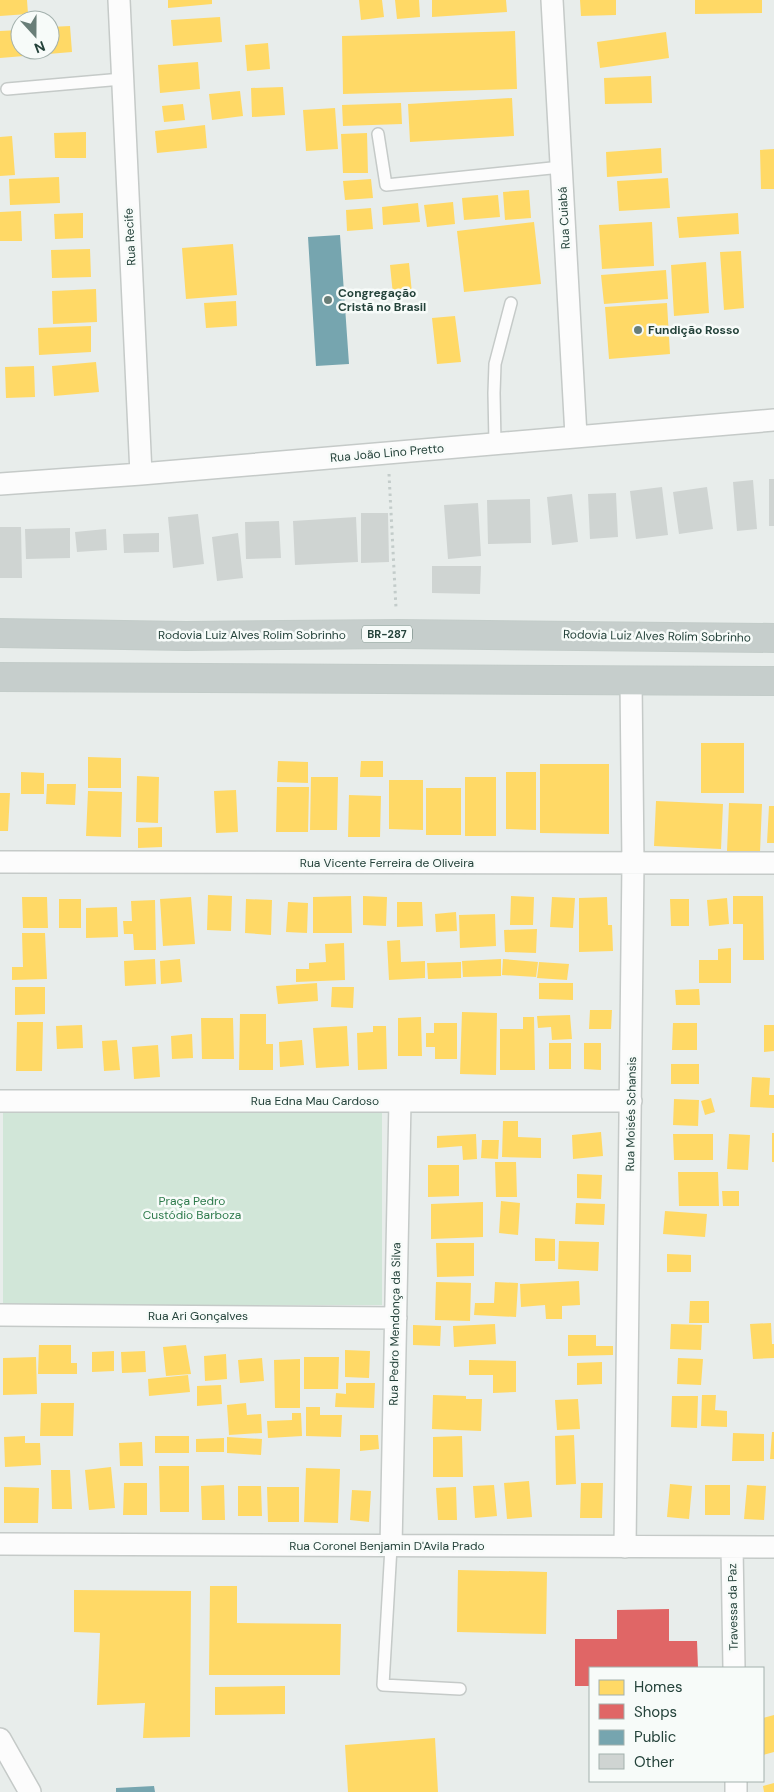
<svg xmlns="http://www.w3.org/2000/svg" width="774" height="1792" font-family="'DM Sans',sans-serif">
	<rect width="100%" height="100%" fill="#e8edeb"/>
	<path fill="#d1e6d8" d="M3 1111 382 1112V1305H3Z"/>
	<path fill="#ffd966" d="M0 0H27L28 14 0 16Z
		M168 0H212V4L168 8Z
		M359 0H382L384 17 361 20Z
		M395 0H419L420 17 397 19Z
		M432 0H506L507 12 432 17Z
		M580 0H616V15L581 16Z
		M695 0H762V13L695 14Z
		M220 17 222 42 173 46 171 20Z
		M70 26 72 52 0 58V31L20 30V50H50V27Z
		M515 31 517 89 343 94 342 36Z
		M666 32 669 58 600 68 597 42Z
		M268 43 270 69 247 71 245 45Z
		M198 62 200 89 160 93 158 65Z
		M651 76 652 103 605 104 604 78Z
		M283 87 285 115 252 117 251 88Z
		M240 91 243 116 212 120 209 94Z
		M512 98 514 136 410 142 408 104Z
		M401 103 402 124 343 126 342 105Z
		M183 104 185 120 164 122 162 106Z
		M335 108 338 149 306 151 303 110Z
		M205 125 207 148 157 153 155 131Z
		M86 132V158H55L54 133Z
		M367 133 368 173H343L341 134Z
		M12 136 15 175 0 176V137Z
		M661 148 662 173 607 177 606 152Z
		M774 149V189H761L760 150Z
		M59 177 60 203 10 205 9 179Z
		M668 178 670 208 619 211 617 181Z
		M371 179 373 198 345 200 343 181Z
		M529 190 531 218 505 220 503 192Z
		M498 195 500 217 464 220 462 198Z
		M453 202 455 224 427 227 424 205Z
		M418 203 420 222 383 225 382 207Z
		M371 208 373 229 347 231 346 210Z
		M21 211 22 241H0V212Z
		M83 213V238L55 239 54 214Z
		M738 213 739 234 679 238 677 217Z
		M534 222 541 284 464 292 457 231Z
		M652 222 654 266 602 269 599 225Z
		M233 244 237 295 186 299 182 248Z
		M90 249 91 277 52 278 51 250Z
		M741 251 744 308 724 310 720 252Z
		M706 262 709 313 674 316 671 265Z
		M409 263 412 293 393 295 390 265Z
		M666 270 668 299 604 304 601 275Z
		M96 289 97 322 53 324 52 291Z
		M236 301 237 326 206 328 204 303Z
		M667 303 670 354 609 359 605 307Z
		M455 316 461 362 437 364 432 318Z
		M91 326V352L39 355 38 328Z
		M96 362 99 392 54 396 52 366Z
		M34 366 35 397 6 398 5 367Z
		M701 743H744V793H701Z
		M88 757 121 758V788H88Z
		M278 761 308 762V783L277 782Z
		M361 761H383V777H360Z
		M540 764H609V834L540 833Z
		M21 772 44 773V794H21Z
		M506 772H536V830L506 829Z
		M137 776 159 777 158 823 136 822Z
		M311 777H338L337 830H310Z
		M465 777H496V836H465Z
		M389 780H423V830L389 829Z
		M47 784H76L75 805 46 804Z
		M277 787H309L308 832H276Z
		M426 788H461V835H426Z
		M236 790 238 832 216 833 214 791Z
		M88 791 122 792 121 837 86 836Z
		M0 793H10L8 831H0Z
		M349 795 381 796 380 837H348Z
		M656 801 723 804 721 849 654 846Z
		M729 803 762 804 760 852 727 851Z
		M769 806H774V843H767Z
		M162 827V847L138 848V828Z
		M208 895 232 896 231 931 207 930Z
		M351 896 352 933H313V897Z
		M363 896 387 897 386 926 363 925Z
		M511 896 534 897 533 925H510Z
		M733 896H763L764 960H743V924H733Z
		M22 897H47L48 928H23Z
		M191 897 195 944 163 946 160 899Z
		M552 897 575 898 573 928 550 927Z
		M607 897 608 925H612L613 951 579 952V898Z
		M727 898 729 924 709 926 707 900Z
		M59 899H81V928H59Z
		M246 899 272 900 271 935 245 933Z
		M670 899H689V926H671Z
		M155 900 156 950H134L133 934H124L123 921H132L131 901Z
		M288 902 308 903 307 933 286 932Z
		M397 902H422L423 926 397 927Z
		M117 907 118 937 86 938V908Z
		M456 912 457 931 436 932 435 914Z
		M495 914 496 946 460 948 459 915Z
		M537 929 536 953 505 952 504 930Z
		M22 933H45L47 979 12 980V967H23Z
		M400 940 401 962 425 961V978L389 980 387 941Z
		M344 943 345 980 296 982V969H309V963L326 962 325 944Z
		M731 948V983H699V960H718V949Z
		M155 959 156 984 125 986 124 961Z
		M180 959 182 982 161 984 160 961Z
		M501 959V976L463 977 462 961Z
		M503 959 538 962 536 977 502 975Z
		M461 962V978L428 979 427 963Z
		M539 962 569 964 567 980 537 978Z
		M317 983 318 1001 278 1004 276 986Z
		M539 983H573V1000L539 999Z
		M15 987H45V1014L15 1015Z
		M332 987H354L353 1008 331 1007Z
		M699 989 700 1005H676L675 990Z
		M590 1010H612L611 1029H589Z
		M462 1012 497 1013 496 1075 460 1074Z
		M240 1014H266V1044H273V1070H239Z
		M570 1015 572 1039 552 1040 551 1027 538 1028 537 1016Z
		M421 1017 422 1056H398V1018Z
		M523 1017H534L535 1070H500V1029H523Z
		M201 1018H233L234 1059H202Z
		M17 1022H43L42 1071H16Z
		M434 1023H457V1059H435V1047H426V1033H434Z
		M673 1023H697V1050H672Z
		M82 1025 83 1048 57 1049 56 1026Z
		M764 1025H774V1051L764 1052Z
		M347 1026 349 1066 316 1068 313 1028Z
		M373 1026H386L387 1069 358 1070 357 1033 373 1032Z
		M192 1034 193 1058 172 1059 171 1036Z
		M117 1040 120 1070 104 1071 102 1041Z
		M302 1040 304 1065 280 1067 279 1042Z
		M549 1043H571V1069H549Z
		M584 1043H601V1070L584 1069Z
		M158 1045 160 1077 134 1079 132 1047Z
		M671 1064H699V1084H671Z
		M752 1077 770 1078 769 1095H774V1108L750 1107Z
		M711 1098 715 1112 705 1115 701 1101Z
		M674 1099 699 1100 698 1126 673 1125Z
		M503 1121H518V1137L541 1138V1158L502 1157Z
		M601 1132 603 1156 573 1159 572 1135Z
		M772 1133H774V1162H772Z
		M476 1134 477 1159 463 1160 462 1146 437 1148V1136Z
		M673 1134H713V1160H674Z
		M729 1134 750 1135 748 1170 727 1169Z
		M482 1140H499L498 1159 481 1158Z
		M495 1162H516L517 1197H496Z
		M428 1165H459V1196L428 1197Z
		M678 1172H718L719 1206H679Z
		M577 1174 602 1175 601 1199 577 1198Z
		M722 1191H739V1206H723Z
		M501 1201 520 1203 518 1235 499 1233Z
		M483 1202V1237L431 1239V1204Z
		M576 1203 605 1204 604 1225 575 1224Z
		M665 1211 707 1214 705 1237 663 1234Z
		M535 1238 555 1239V1261H535Z
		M559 1241 599 1242 598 1271 558 1269Z
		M436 1243H474V1276L437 1277Z
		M667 1254 691 1255V1272H667Z
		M579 1281 580 1305 562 1306V1319H546L545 1305 521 1307 520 1284Z
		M436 1282 471 1283 470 1321 435 1320Z
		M495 1282 518 1283 516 1317 474 1315 475 1303H494Z
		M690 1301H709V1323H689Z
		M771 1323 772 1344H774V1358L753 1359 750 1324Z
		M495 1324 496 1344 454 1347 453 1326Z
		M671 1324 702 1325 701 1350 670 1349Z
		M413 1325 441 1326 440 1346 413 1345Z
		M568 1335H596V1346H613V1355L568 1356Z
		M39 1345H71V1363H77V1374H38Z
		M186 1345 191 1374 166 1376 163 1347Z
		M345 1350 370 1351 369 1378 345 1377Z
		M114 1351V1371L92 1372V1352Z
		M145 1351 146 1372 122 1373 121 1352Z
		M226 1354 227 1379 205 1381 204 1356Z
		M36 1357 37 1394 3 1395V1358Z
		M304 1357H339L338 1389H304Z
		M262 1358 264 1381 240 1383 238 1360Z
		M678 1358 703 1359 701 1385 677 1384Z
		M300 1359V1408H275L274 1360Z
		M469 1360 516 1361V1392L493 1393V1375H469Z
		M602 1362V1384L577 1385V1363Z
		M188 1375 190 1392 149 1396 148 1379Z
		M346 1383H375L374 1408 335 1407 336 1393 346 1394Z
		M221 1385 222 1404 197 1406V1386Z
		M433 1395 466 1396V1399H482L481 1431 432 1429Z
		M702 1395H716L715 1410 727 1411V1427L701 1426Z
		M672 1396H698L697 1428 671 1427Z
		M578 1399 580 1429 557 1430 555 1400Z
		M41 1403H74L73 1436H40Z
		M246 1403 247 1415 261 1414 262 1433 229 1435 227 1405Z
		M306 1407H320V1415H342L341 1437 306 1436Z
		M292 1413H301L302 1436 268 1438 267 1421 292 1420Z
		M772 1432H774V1459H770Z
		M733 1433 764 1434V1461H732Z
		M360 1435H378L379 1449 360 1451Z
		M574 1435 576 1484 556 1485 555 1436Z
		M25 1436V1443H40L41 1465 5 1467 4 1437Z
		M155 1436H189V1453H155Z
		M462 1436 463 1477H433V1437Z
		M227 1437 262 1439 261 1455 227 1453Z
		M224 1438V1452H196V1439Z
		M142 1442 143 1466H120L119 1443Z
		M159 1466H189V1512H160Z
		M111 1467 115 1508 89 1510 85 1470Z
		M306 1468 340 1469 338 1523 304 1522Z
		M51 1470H70L72 1509H52Z
		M529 1481 532 1517 507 1519 504 1483Z
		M124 1483H147V1515H123Z
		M581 1483H603L602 1518H580Z
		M670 1484 692 1486 689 1519 667 1517Z
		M224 1485 225 1520H202L201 1486Z
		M494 1485 497 1516 475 1518 473 1486Z
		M705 1485H730V1515H705Z
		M747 1485 766 1486 764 1520 744 1519Z
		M238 1486H261L262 1516H238Z
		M4 1487 39 1488 38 1523H4Z
		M267 1487H299V1522H268Z
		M456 1487 457 1520H438L436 1488Z
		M352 1490 371 1491 369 1522 350 1520Z
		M458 1570 547 1572 546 1634 457 1632Z
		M210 1586H237V1623L341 1624 340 1675H209Z
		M74 1590 191 1591 190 1737 143 1738 145 1703 97 1705 100 1633 74 1632Z
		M285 1686V1714L215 1715V1687Z
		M774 1715V1752L763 1755V1718Z
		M435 1738 438 1792H348L345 1745Z
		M774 1783V1792H764L763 1786Z"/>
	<path fill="#e06666" d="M669 1609V1641H697L698 1668H590V1686H575V1639H617V1610Z"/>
	<path fill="#76a5af" d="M340 235 349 364 316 366 308 237Z
		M154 1786 155 1792H116V1788Z"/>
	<path fill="#cfd4d2" d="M769 479H774V526H769Z
		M753 480 757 529 737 531 733 482Z
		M662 487 668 535 636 539 630 491Z
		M707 487 713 529 679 534 673 492Z
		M616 493 618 537 590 539 588 494Z
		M572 494 578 542 552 545 547 497Z
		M530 499 531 543 488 544 487 500Z
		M478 503 481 556 448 559 444 505Z
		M361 513H388L389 562 361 563Z
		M198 514 204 564 173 568 168 517Z
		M356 517 358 562 295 565 293 521Z
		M279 521 281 558 246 559 245 522Z
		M0 527H21L22 578H0Z
		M70 528V558L26 559 25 529Z
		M106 529 107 550 77 552 75 532Z
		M159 533V552L124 553 123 534Z
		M238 533 243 578 217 581 212 537Z
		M432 566H481L480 594 432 593Z"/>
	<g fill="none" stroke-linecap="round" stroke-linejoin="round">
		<defs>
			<path id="service" d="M7 89 122 79
				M378 134 386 185 561 167
				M495 443 494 393 495 364 511 303
				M391 1547 383 1685 460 1689"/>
			<path id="minor" d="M119 0 141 474
				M552 0 576 436
				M0 484 141 474 774 420
				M0 862 774 863
				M0 1101H631
				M0 1315 396 1318
				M0 1544 774 1547
				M391 1547 400 1101
				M625 1547 633 863 631 681
				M732 1547 734 1668
				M0 1739 30 1792
				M736 1781V1792"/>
			<path id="trunk" d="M0 633 186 636 398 634 774 638
				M0 677 774 681"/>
		</defs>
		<use href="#service" stroke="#c5cac8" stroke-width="14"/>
		<use href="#minor" stroke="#c5cac8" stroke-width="24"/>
		<use href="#trunk" stroke="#c3ccc9" stroke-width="30"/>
		<path stroke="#c3ccca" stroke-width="3" stroke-dasharray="2.5 4" stroke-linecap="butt" d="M389 474 396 608"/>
		<use href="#service" stroke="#fcfcfc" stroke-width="11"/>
		<use href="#minor" stroke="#fcfcfc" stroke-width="21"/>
		<use href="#trunk" stroke="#c6cecc" stroke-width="28"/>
	</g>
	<g fill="#697e78" stroke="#f7fbf9" stroke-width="2">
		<circle cx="328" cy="300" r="5"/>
		<circle cx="638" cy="330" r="5"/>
	</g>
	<g text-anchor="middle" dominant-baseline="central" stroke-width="5" stroke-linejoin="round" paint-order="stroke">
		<rect fill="#f7fbf9" stroke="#637a73" stroke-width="1" x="362" y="625.5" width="50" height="17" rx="4"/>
		<g font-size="11" font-weight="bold" fill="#24423a">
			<text x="387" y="634">BR-287</text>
		</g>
		<g font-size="12" fill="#24423a" stroke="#f7fbf9">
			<text transform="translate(564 218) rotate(-93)">Rua Cuiabá</text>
			<text transform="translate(130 237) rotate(-93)">Rua Recife</text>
			<text transform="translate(387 453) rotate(-5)">Rua João Lino Pretto</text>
			<text x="252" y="635">Rodovia Luiz Alves Rolim Sobrinho</text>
			<text transform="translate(657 636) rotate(1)">Rodovia Luiz Alves Rolim Sobrinho</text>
			<text x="387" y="863">Rua Vicente Ferreira de Oliveira</text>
			<text x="315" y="1101">Rua Edna Mau Cardoso</text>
			<text transform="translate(631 1114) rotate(-89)">Rua Moisés Schansis</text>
			<text x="198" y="1316">Rua Ari Gonçalves</text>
			<text transform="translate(395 1324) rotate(-89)">Rua Pedro Mendonça da Silva</text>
			<text x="387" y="1546">Rua Coronel Benjamin D'Avila Prado</text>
			<text transform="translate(733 1607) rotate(-91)">Travessa da Paz</text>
		</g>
		<g font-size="12" font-weight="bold" fill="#24423a" stroke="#f7fbf9" text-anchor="start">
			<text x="338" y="293">Congregação<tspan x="338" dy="14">Cristã no Brasil</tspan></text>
			<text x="648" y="330">Fundição Rosso</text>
		</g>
		<g font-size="12" fill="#2d7a4b" stroke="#f7fbf9">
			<text x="192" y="1201">Praça Pedro<tspan x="192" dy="14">Custódio Barboza</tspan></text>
		</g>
	</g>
	<rect x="589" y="1667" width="175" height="115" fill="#f7fbf9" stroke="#a3b1ad"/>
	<rect x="599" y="1680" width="25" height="15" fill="#ffd966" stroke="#a3b1ad"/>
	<text x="634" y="1692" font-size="15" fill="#24423a">Homes</text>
	<rect x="599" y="1704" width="25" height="15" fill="#e06666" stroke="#a3b1ad"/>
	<text x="634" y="1717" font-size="15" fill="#24423a">Shops</text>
	<rect x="599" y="1730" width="25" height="15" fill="#76a5af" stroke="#a3b1ad"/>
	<text x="634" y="1742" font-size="15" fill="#24423a">Public</text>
	<rect x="599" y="1754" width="25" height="15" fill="#cfd4d2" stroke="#a3b1ad"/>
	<text x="634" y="1767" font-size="15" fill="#24423a">Other</text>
	<g transform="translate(35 35) rotate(159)"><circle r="24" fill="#f7fbf9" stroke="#a3b1ad"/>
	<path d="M0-4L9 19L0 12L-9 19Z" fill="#697e78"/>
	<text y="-8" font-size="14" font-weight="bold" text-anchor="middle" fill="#24423a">N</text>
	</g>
</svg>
